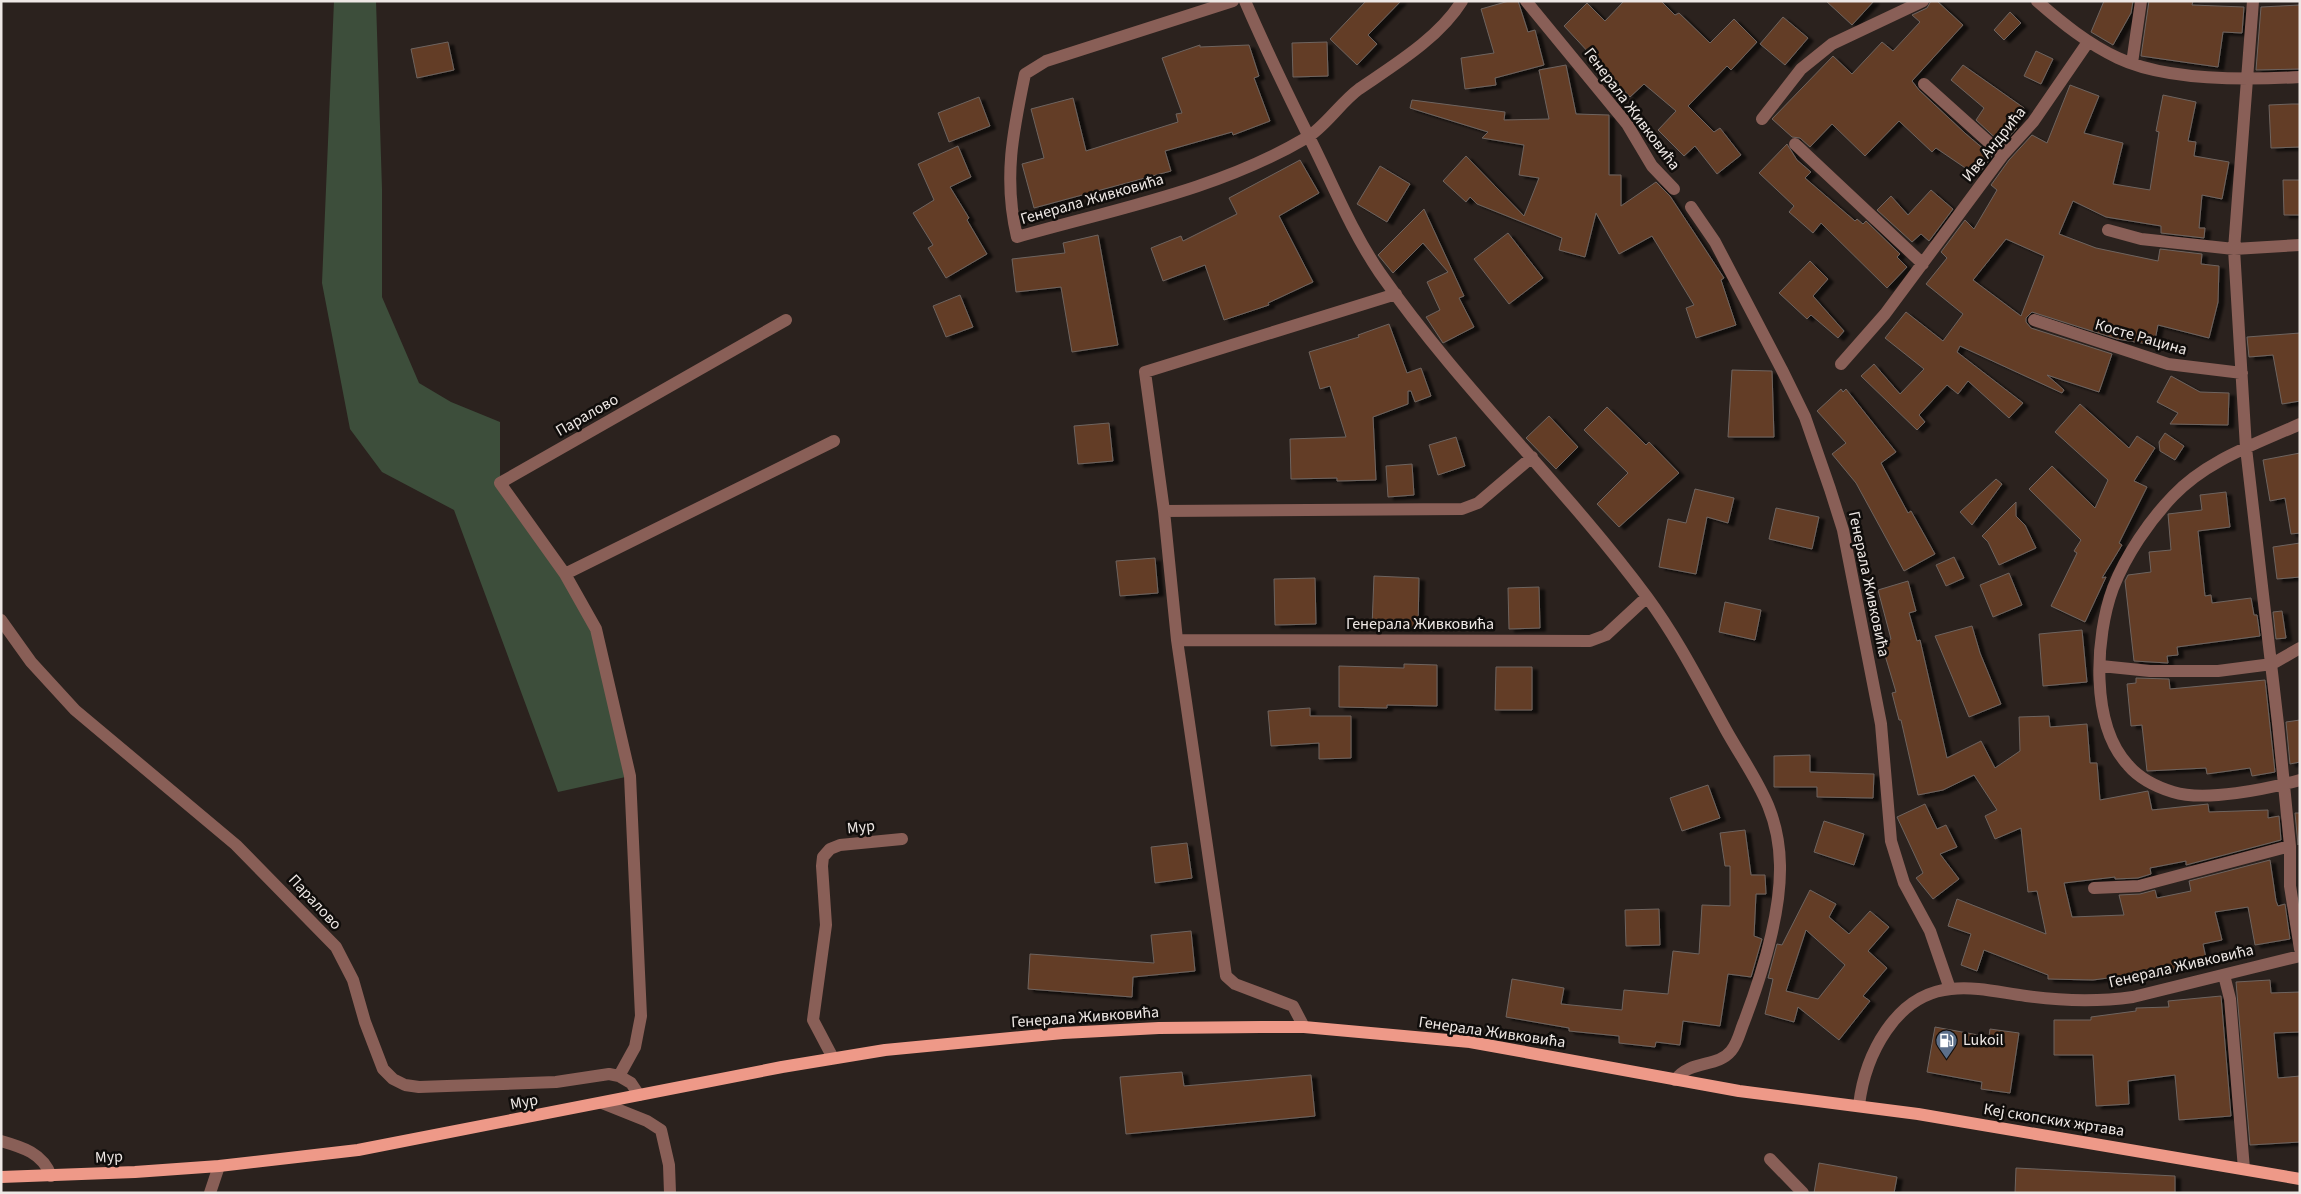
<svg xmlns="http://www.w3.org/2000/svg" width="2301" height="1194" font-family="'Source Sans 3',sans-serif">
	<defs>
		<filter id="shadow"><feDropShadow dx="5.5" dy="3" stdDeviation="1" flood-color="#0009"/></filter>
	</defs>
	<rect width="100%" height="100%" fill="#2b221e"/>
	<path fill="#3d4e3b" d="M334 1H376L382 189V297L419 383 451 402 500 422V483L596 629 630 776 558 792 454 510 382 472 350 429 322 283Z"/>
	<path fill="#633c26" stroke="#6e645f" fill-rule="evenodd" filter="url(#shadow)" d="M1366 1H1401L1368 35 1377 44 1357 65 1330 39Z
		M1509 1H1518L1528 32 1535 30 1544 65 1495 78 1496 85 1465 89 1461 58 1494 53 1481 9Z
		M1624 1H1661L1675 15 1679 13 1710 43 1734 19 1757 42 1731 70 1727 66 1688 106 1714 132 1720 128 1741 155 1717 174 1695 146 1684 156 1658 130 1676 111 1644 84 1630 97 1564 26 1587 3 1605 21Z
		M1826 1H1874L1852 25Z
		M1931 1H1937L1963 25 1912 81 1919 90 1966 134 1992 156 1977 176 1936 148 1932 152 1899 121 1865 156 1832 124 1810 147 1800 138 1792 137 1772 119 1833 56 1852 74 1882 42 1893 51 1920 22 1912 15 1927 8Z
		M2104 1H2133L2131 13 2113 45 2091 32Z
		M2149 1H2193L2192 5 2244 7 2242 33 2223 32 2218 67 2141 56Z
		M2300 5V69L2256 70 2261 7Z
		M2010 12 2021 23 2004 40 1994 30Z
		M1783 17 1808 38 1785 65 1760 44Z
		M448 42 454 70 417 78 411 49Z
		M1327 42 1328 76 1293 77 1292 43Z
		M1200 45V47L1249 45 1259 76 1254 78 1270 121 1233 135 1232 132 1165 151 1171 171 1034 208 1022 164 1044 158 1031 109 1073 98 1086 151 1178 122 1176 114 1182 113 1162 58Z
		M2036 51 2053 59 2041 84 2024 76Z
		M1566 65 1576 114 1609 115V175H1621V206L1656 182 1670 196 1724 278 1721 280 1736 325 1696 338 1686 308 1694 305 1652 236 1619 254 1596 213 1585 257 1559 250 1562 238 1477 204 1470 197 1466 202 1443 181 1466 156 1524 216 1539 178 1519 175 1524 145 1482 138 1488 132 1410 108 1412 100 1505 112 1504 120 1549 119 1539 70Z
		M1963 65 2024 108 2012 126 2017 128 2002 144 1976 120 1984 108 1951 80Z
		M2070 85 2099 96 2084 133 2123 143 2113 184 2150 190 2159 132 2156 131 2163 95 2196 102 2188 141 2196 142 2194 156 2229 162 2222 199 2202 195 2199 228H2205L2204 238 2161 233V226L2106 217 2073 201 2059 234 2096 248 2158 261 2160 249 2202 254 2201 264 2219 266 2218 302 2209 338 2158 325 2154 345 2117 339 2032 312 2026 318V322L2031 328 2112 354 2099 392 2047 375 2064 390 2062 393 1960 346 1957 352 2023 403 2009 418 1968 381 1958 394 1947 385 1919 415 1925 422 1917 430 1861 376 1874 364 1900 394 1924 369 1885 338 1906 312 1943 341 1963 314 1926 284 1947 258 1941 252 1965 220 1974 229 1997 190 1991 185 2009 160 2032 135 2047 143ZM2006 239 2044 256 2021 316 1973 280Z
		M979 97 990 126 949 142 938 113Z
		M2292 104H2300V147L2271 148 2269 105Z
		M1787 144 1797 160 1811 172 1805 178 1855 221 1857 219 1863 224 1866 221 1900 254 1897 257 1907 267 1887 288 1821 223 1813 233 1789 212 1794 206 1759 173Z
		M958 146 971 177 950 187 969 218 967 220 987 254 946 278 928 248 933 245 913 213 934 200 918 164Z
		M1300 160 1319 193 1279 216 1313 282 1268 303 1269 305 1224 320 1205 265 1163 281 1151 248 1181 236 1183 241 1237 214 1229 198Z
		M1380 166 1410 184 1387 222 1357 204Z
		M2283 180H2300V215H2284Z
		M1931 190 1953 209 1929 241 1921 234 1912 242 1877 210 1891 196 1908 215Z
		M1424 209 1464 296 1459 298 1474 327 1443 343 1426 317 1440 310 1427 282 1448 272 1423 243 1393 273 1378 255Z
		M1508 233 1543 278 1509 304 1474 259Z
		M1098 235 1118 345 1072 352 1061 287 1016 292 1012 259 1065 253 1063 243Z
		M1810 261 1828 279 1813 296 1844 331 1838 338 1811 315 1807 319 1779 293Z
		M960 295 973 327 946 337 933 306Z
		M1389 324 1407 373 1421 368 1431 396 1415 402 1411 391H1408V404L1373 417 1376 480 1337 481V478L1291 479 1290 439 1346 437 1330 386 1320 389 1309 352 1359 337 1358 335Z
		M2300 333V401L2282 404 2273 355 2249 357 2247 337Z
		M1732 370 1772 371 1774 437H1728Z
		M2171 376 2200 392 2229 393 2228 425 2170 424 2178 413 2157 402Z
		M1841 389 1843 392 1846 389 1896 452 1881 463 1908 513 1911 511 1935 554 1904 571 1856 483 1832 454 1846 443 1817 411Z
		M2080 404 2129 448 2137 436 2155 448 2134 481 2147 487 2119 543 2122 545 2102 578 2106 577 2085 622 2051 606 2077 553 2074 551 2081 540 2029 489 2052 466 2095 508 2108 480 2055 432Z
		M1607 407 1646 445 1649 442 1679 473 1619 527 1597 504 1628 473 1584 430Z
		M1549 416 1578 447 1556 469 1526 438Z
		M1109 423 1113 461 1078 464 1074 426Z
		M2165 433 2184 446 2175 460 2160 451 2159 442Z
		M1456 437 1465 466 1438 475 1429 445Z
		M2300 453V533L2291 534 2285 498 2270 501 2263 460Z
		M1412 464 1414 495 1388 497 1386 466Z
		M1996 479 2002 484 1972 525 1960 512Z
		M1695 489 1734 498 1728 523 1707 517 1696 574 1659 567 1668 519 1686 523Z
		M2226 492 2230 527 2198 531 2205 596 2211 595 2212 603 2251 598 2254 615H2257L2260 636 2177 647 2178 655 2167 656 2168 663 2134 661 2125 581 2128 575 2151 572 2149 552 2171 550 2168 514 2202 510 2200 495Z
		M2016 502V516L2025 525 2036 548 1999 565 1988 542 1982 536Z
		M1776 508 1819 517 1812 549 1769 539Z
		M2300 543V577L2277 579 2273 547Z
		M1954 557 1964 578 1946 586 1936 565Z
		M1155 558 1158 593 1120 596 1116 561Z
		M2009 573 2022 605 1993 617 1980 585Z
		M1374 576 1419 578 1418 628 1372 627Z
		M1315 578 1316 624 1275 625 1274 579Z
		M1908 581 1916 611 1909 613 1917 641 1920 640 1947 758 1981 741 1995 768 2020 751 2019 717 2049 716 2050 727 2087 724 2090 763H2097L2100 800 2148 791 2152 810 2208 804 2209 812 2268 810V818L2279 816 2281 840 2186 865V861L2150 868 2151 874 2138 878 2115 879V877L2064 883 2072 917 2124 915 2119 895 2140 894 2155 890 2157 898 2191 891 2189 881 2270 860 2276 901 2278 906 2285 904 2290 939 2255 945 2248 907 2215 912 2222 940 2203 944 2207 963 2190 967 2093 980 2048 979V975L1984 950 1977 971 1961 965 1971 934 1948 926 1957 899 2046 934 2037 891 2028 892 2021 828 1995 839 1985 816 1997 810 1974 775 1943 790 1918 795 1901 720H1899L1892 693 1896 692 1881 642 1891 639 1878 590Z
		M1539 587 1540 628 1509 629 1508 588Z
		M1725 602 1761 610 1755 640 1719 632Z
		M2282 611 2286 638 2276 639 2273 612Z
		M1972 626 1980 653 2001 704 1969 717 1935 636Z
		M2082 630 2087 682 2043 686 2039 634Z
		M1404 664 1437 665V706L1387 705V708L1339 707V666L1404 668Z
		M1496 667H1532V710H1495Z
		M2136 678 2169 679 2170 689 2265 680 2275 772 2252 776 2250 768 2207 774 2206 768 2147 771 2142 725 2131 726 2127 684 2136 683Z
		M1310 708V716H1351V758L1319 759V743L1271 746 1268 711Z
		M2300 720V762L2290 764 2286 722Z
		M1810 755V772L1874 774 1873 798 1817 797V787H1774V756Z
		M1708 785 1720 818 1682 831 1670 798Z
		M1925 804 1937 829 1946 825 1957 847 1940 854 1959 879 1933 899 1916 878 1923 873 1897 817Z
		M2295 813H2300L2298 845Z
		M1824 821 1864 834 1854 865 1814 852Z
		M1745 830 1751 875H1765L1766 894H1756L1754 936 1762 939 1751 977 1728 974 1720 1026 1683 1021 1680 1045 1656 1042 1655 1047 1619 1043V1036L1569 1031V1028L1506 1017 1512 979 1564 988 1561 1004 1622 1010 1624 990 1668 994 1673 951 1699 954 1702 905 1730 906V866H1725L1720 833Z
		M1187 843 1192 878 1155 883 1151 847Z
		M1810 890 1836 904 1829 917 1849 934 1870 911 1889 927 1868 951 1887 968 1863 996 1870 1001 1839 1040 1798 1007 1794 1022 1765 1014 1773 979 1768 978 1777 944 1782 945ZM1806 930 1845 965 1818 999 1786 991Z
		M1659 909 1660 945 1626 946 1625 910Z
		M1191 931 1195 971 1133 977 1132 997 1028 989 1030 954 1154 963 1151 935Z
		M2270 980 2271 993 2300 992V1032L2274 1033 2278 1078 2300 1076V1142L2250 1145 2236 982Z
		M2221 996 2231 1116 2179 1120 2175 1075 2128 1081 2129 1104 2096 1106 2093 1055H2054V1020H2091V1017L2136 1011V1008L2169 1007 2168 1001Z
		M1935 1027 1989 1037 1990 1029 2019 1033 2010 1093 1981 1089 1982 1082 1927 1072Z
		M1182 1072 1184 1086 1311 1075 1315 1116 1126 1134 1120 1077Z
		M1819 1163 1897 1177 1894 1193H1814Z
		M2016 1168 2175 1176V1193H2015Z"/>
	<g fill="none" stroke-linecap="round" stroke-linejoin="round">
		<path stroke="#895f57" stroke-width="12" d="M1233 1 1046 61 1025 74C1013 131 1003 179 1017 237 1115 209 1218 190 1306 138 1323 129 1341 102 1359 89 1394 65 1439 38 1462 1
			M1245 1C1265 47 1286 91 1308 135 1332 182 1350 229 1380 273 1460 388 1563 484 1647 597 1678 639 1701 685 1726 730 1753 778 1779 807 1780 865 1781 913 1761 977 1744 1022 1740 1031 1738 1043 1731 1051 1717 1068 1691 1059 1675 1080
			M1526 1 1627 124 1652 166 1674 189
			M2037 1C2062 23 2088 44 2118 58 2166 81 2247 80 2300 77
			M2253 1 2234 249 2246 448 2278 724 2290 846V886L2300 949
			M2132 63 2141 1
			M1924 84 2003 155
			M1762 119 1801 69 1832 44 1923 1
			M1795 144 1923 264
			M1691 207 1715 242 1782 370 1805 417 1830 489 1843 530 1881 724 1891 841 1904 883 1930 931 1950 989
			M2108 230 2141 239 2234 249 2300 245
			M2034 320 2168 364 2242 373
			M1841 364 1885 314 2003 155 2033 122 2088 42
			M2300 424C2256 444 2207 460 2173 496 2149 521 2126 555 2113 588 2095 637 2090 724 2128 765 2139 778 2157 787 2173 792 2205 802 2267 789 2300 780
			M1164 511 1462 509 1478 503 1532 457
			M565 574 500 483 786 320
			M1 620 31 662 75 710 236 845 336 947 353 980 365 1022 383 1069 393 1079 405 1085 419 1087 556 1082 609 1074 619 1076 631 1083 639 1095
			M1177 640 1590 641 1606 635 1647 597
			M2101 666 2150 671H2218L2272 664 2300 648
			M2094 888 2139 886 2290 846
			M2224 975 2230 999 2244 1169
			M1304 1027 1293 1006 1235 984 1226 976 1177 640 1164 511 1145 372 1396 294
			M833 1058 813 1020 826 925 822 866 823 857 830 849 840 845 902 839
			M619 1076 635 1047 641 1016 630 776 596 629 565 574 834 441
			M602 1103 647 1121 661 1130 669 1165 670 1193
			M1859 1105C1865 1056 1895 994 1951 989 1976 986 2002 993 2026 996 2062 1001 2097 1002 2133 997L2300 956
			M1 1141C22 1147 43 1153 51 1176
			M1770 1159 1803 1193
			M210 1193 219 1166"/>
		<path stroke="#e98" stroke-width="12" d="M1 1177 135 1172 219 1166 358 1150 782 1067 885 1050 1063 1033 1159 1028 1261 1027H1304L1470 1042 1739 1091 1918 1114 2300 1179"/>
	</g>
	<defs>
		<symbol id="fuel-pin" viewBox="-11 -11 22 30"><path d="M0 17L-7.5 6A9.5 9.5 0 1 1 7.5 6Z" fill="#5c6f8a" stroke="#100d0b"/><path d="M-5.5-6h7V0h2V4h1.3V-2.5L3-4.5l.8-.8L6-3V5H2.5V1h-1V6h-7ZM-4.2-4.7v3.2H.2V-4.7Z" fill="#fff"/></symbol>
	</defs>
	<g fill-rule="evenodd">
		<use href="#fuel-pin" x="1934" y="1028" width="25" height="34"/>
	</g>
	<g text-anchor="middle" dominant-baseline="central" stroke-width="5" stroke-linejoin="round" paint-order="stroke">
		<g font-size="16" fill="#eee8e5" stroke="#100d0b">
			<text transform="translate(1632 109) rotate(53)">Генерала Живковића</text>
			<text transform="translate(1994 144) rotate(-51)">Иве Андрића</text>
			<text transform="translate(1092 199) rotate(-16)">Генерала Живковића</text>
			<text transform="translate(2141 337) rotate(16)">Косте Рацина</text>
			<text transform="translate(587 415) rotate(-30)">Паралово</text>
			<text transform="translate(1869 584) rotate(78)">Генерала Живковића</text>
			<text x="1420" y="624">Генерала Живковића</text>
			<text transform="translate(861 827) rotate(-6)">Мур</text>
			<text transform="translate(315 902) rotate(47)">Паралово</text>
			<text transform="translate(2181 966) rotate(-13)">Генерала Живковића</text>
			<text transform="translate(1085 1017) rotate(-4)">Генерала Живковића</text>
			<text transform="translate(1492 1032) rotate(8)">Генерала Живковића</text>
			<text transform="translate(524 1102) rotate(-11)">Мур</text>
			<text transform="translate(2054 1120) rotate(9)">Кеј скопских жртава</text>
			<text transform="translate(109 1157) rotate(-3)">Мур</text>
		</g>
		<g font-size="16" fill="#eee8e5" stroke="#100d0b" text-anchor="start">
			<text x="1963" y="1040">Lukoil</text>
		</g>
	</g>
	<rect width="2301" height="1194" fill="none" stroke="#eee8e5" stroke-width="5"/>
</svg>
